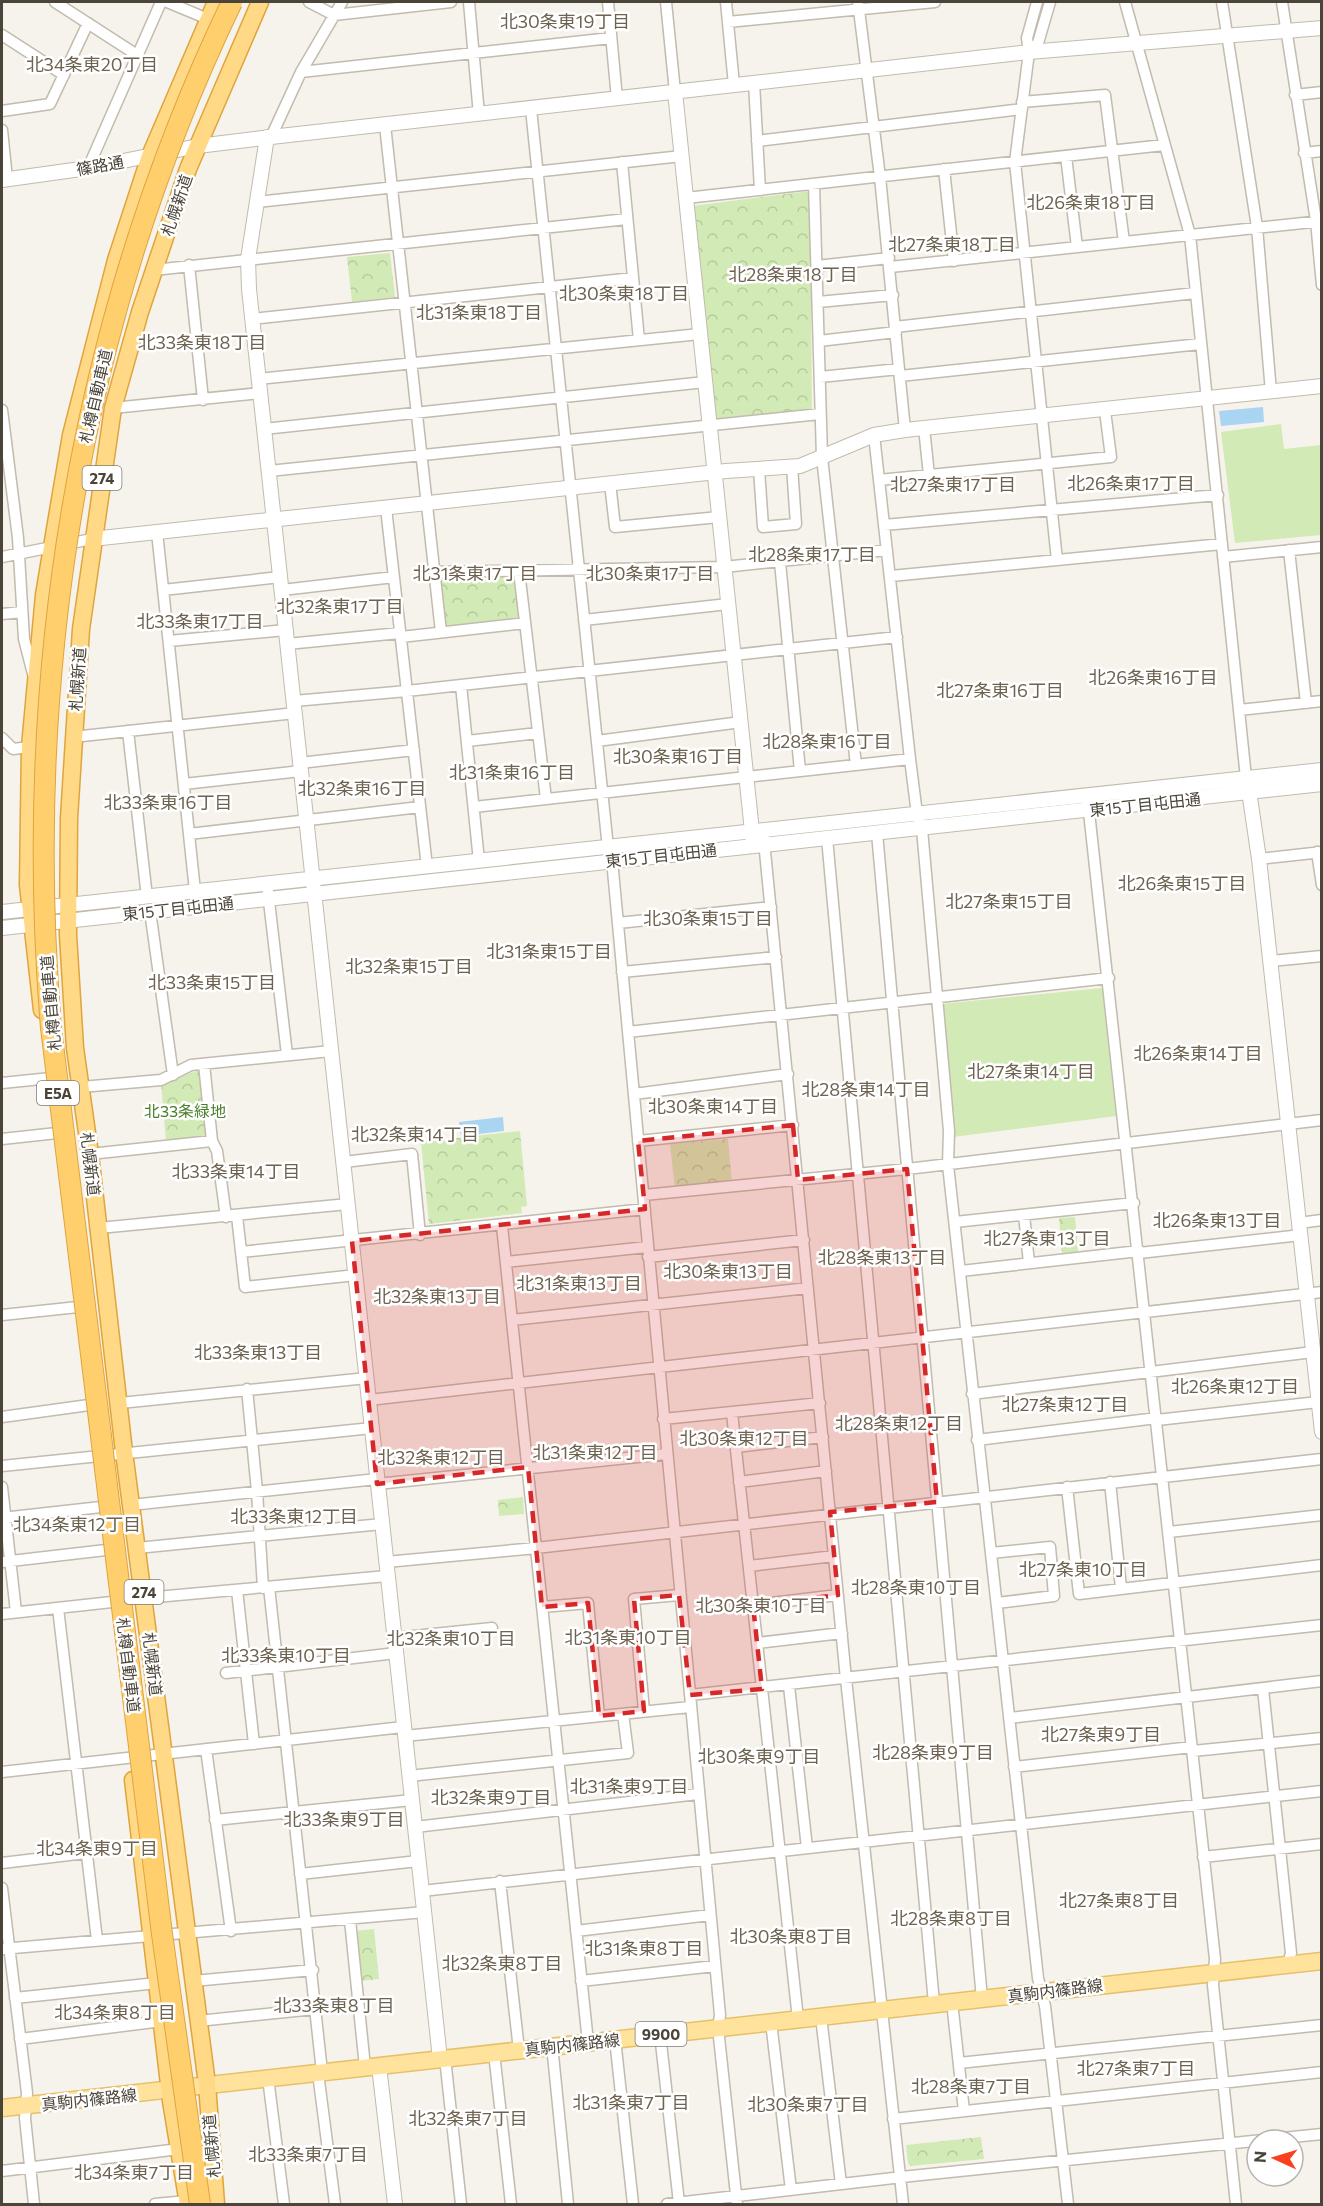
<svg xmlns="http://www.w3.org/2000/svg" width="1323" height="2206" font-family="Commissioner,'Noto Sans JP',sans-serif">
	<defs>
		<pattern id="park-crowns" width="20" height="18" patternUnits="userSpaceOnUse" patternTransform="scale(1.5)"><rect width="20" height="18" fill="#d2eab5"/><path d="M2 6a3 3 0 1 1 6 0M12 15a3 3 0 1 1 6 0" fill="none" stroke="#b6ca9c"/></pattern>
	</defs>
	<rect width="100%" height="100%" fill="#f6f3ec"/>
	<path fill="url(#park-crowns)" d="M810 191 812 412 712 419 692 206Z
		M390 253 395 297 352 302 347 257Z
		M517 574 522 620 449 630 445 626 439 576Z
		M203 1070 210 1137 166 1141 161 1083C176 1081 187 1072 203 1070Z
		M520 1131 527 1206 521 1207 522 1213 429 1224 421 1142Z
		M728 1139 732 1183 675 1189 670 1144Z
		M1075 1217 1078 1252 1062 1253 1059 1218Z
		M523 1497 524 1514 499 1516 498 1500Z
		M374 1929 379 1979 360 1981 354 1931Z
		M981 2137 984 2159 911 2166 908 2163 906 2145Z"/>
	<path fill="#d2eab5" d="M1281 424 1284 449 1321 445V535L1235 543 1221 432Z
		M1102 988 1116 1116 953 1137 941 1004Z"/>
	<path fill="#a9d4f2" d="M1263 407 1264 422 1221 426 1219 411Z
		M503 1117 504 1131 461 1136 459 1122Z"/>
	<g fill="none" stroke-linecap="round" stroke-linejoin="round">
		<defs>
			<path id="minor" d="M55 2 137 55
				M167 2 208 19
				M309 2 334 15 451 2
				M469 2 479 115
				M608 2 617 99
				M666 2 675 92
				M726 2 734 85
				M858 2 880 177 905 430
				M1037 2 1027 38 1029 52 1015 162 1057 560
				M1125 2 1190 235 1246 778
				M1222 2 1257 227 1271 392
				M1282 2 1316 221 1322 285
				M728 22 935 2
				M2 35 64 75
				M1029 52 1038 43 1050 2
				M301 72 611 38
				M754 83 760 190
				M1295 95 1322 92
				M1022 102 1105 95 1124 242
				M531 109 608 848
				M2 111 50 104 88 23
				M385 125 441 632
				M2 130 7 179
				M271 137 301 72 342 2
				M757 141 1022 109
				M1304 153 1322 151
				M1066 156 1077 247
				M622 162 639 340
				M88 168 161 2
				M944 169 954 261
				M814 184 822 457 856 765
				M686 198 1164 145
				M257 202 682 156
				M189 265 203 400
				M817 266 889 258
				M890 267 1322 221
				M154 270 627 219
				M818 302 893 295
				M252 319 633 278
				M895 327 1195 293
				M819 341 896 332
				M900 376 1200 344
				M820 377 899 369
				M258 379 700 334
				M113 408 260 393
				M2 410 18 538 24 639 33 674
				M924 428 929 475
				M264 429 705 382
				M874 435 910 759 917 814 922 829 949 1131 948 1165 1038 1978 1045 2006 1068 2204
				M759 469 763 527 796 524 792 466
				M269 471 820 414
				M879 480 1111 457 1105 411
				M610 483 615 527 719 517
				M386 508 427 867
				M884 525 1218 495
				M157 532 195 891
				M1289 550 1306 703
				M2 557 92 539
				M1223 557 1322 547
				M780 562 800 771
				M519 571 546 799
				M434 572 724 567 887 550
				M891 576 1222 544
				M163 590 280 577
				M282 590 394 577
				M2 614 22 612
				M584 620 728 604
				M401 637 525 623
				M169 641 286 630
				M287 644 400 633
				M461 685 479 861
				M294 701 407 691 897 637
				M1239 710 1322 701
				M128 731 147 897
				M73 737 295 713
				M2 738 13 749 30 747
				M467 741 538 733
				M597 741 741 722
				M300 763 414 750
				M184 784 301 771
				M1088 803 1215 1959 1213 1985 1236 2204
				M474 807 910 759
				M763 831 846 1679 903 2204
				M877 833 982 1999
				M189 834 420 807
				M827 838 934 2003
				M1317 852 1322 885
				M1259 859 1322 852
				M612 860 720 2015 718 2028 737 2204
				M267 884 287 1055
				M150 911 173 1075
				M618 923 771 907
				M1271 961 1322 956
				M622 972 776 957
				M628 1032 1109 978
				M204 1064 212 1141 217 1151 226 1217
				M2 1083 51 1078
				M81 1087 161 1080 191 1065 331 1051
				M634 1094 788 1074
				M2 1139 57 1133
				M638 1141 793 1125
				M90 1154 212 1141
				M344 1162 412 1154 420 1235
				M644 1195 907 1169 1322 1120
				M1024 1215 1029 1263
				M237 1216 245 1287 356 1275
				M955 1222 1134 1203
				M1299 1223 1322 1220
				M502 1226 588 2042
				M99 1228 348 1204
				M241 1252 645 1209
				M1139 1253 1301 1235
				M648 1257 804 1240
				M506 1262 647 1247
				M961 1271 1139 1251
				M2 1315 78 1307
				M512 1320 808 1288
				M247 1389 257 1491 263 1588
				M972 1394 1313 1352 1322 1354
				M369 1400 1322 1292
				M120 1403 367 1378
				M732 1413 798 2019
				M2 1417 89 1405
				M663 1419 820 1403
				M1157 1420 1318 1402
				M977 1440 1157 1418
				M736 1447 823 1437
				M2 1466 372 1428
				M739 1482 826 1471
				M1110 1482 1121 1588
				M377 1484 666 1454
				M2 1487 16 1612
				M1067 1487 1079 1594 1322 1565
				M131 1505 377 1479
				M2 1518 101 1507
				M1169 1532 1322 1515
				M137 1548 382 1524
				M991 1553 1050 1547 1054 1596 997 1603
				M2 1562 106 1550
				M386 1562 536 1548 1322 1459
				M749 1566 834 1556
				M269 1587 322 2072
				M237 1590 254 1744
				M145 1598 387 1576
				M753 1605 838 1595
				M542 1607 588 1603 599 1716
				M58 1608 97 1940
				M2 1614 112 1602
				M394 1638 492 1628
				M757 1643 842 1633
				M226 1673 396 1653
				M789 1686 807 1848
				M1263 1689 1291 1953 1288 1964
				M690 1695 1322 1625
				M644 1711 634 1599 679 1595
				M1009 1718 1322 1681
				M405 1736 690 1707
				M206 1749 231 1931
				M1193 1751 1322 1738
				M1014 1767 1192 1747
				M2 1772 403 1727
				M409 1776 628 1753 623 1714
				M215 1820 412 1800
				M415 1827 698 1794
				M1203 1857 1322 1844
				M2 1863 86 1853
				M300 1874 418 1861
				M500 1881 519 2050
				M2 1888 27 2093 25 2118 34 2204
				M422 1891 1322 1791
				M350 1920 365 2067
				M576 1931 710 1915
				M2 1949 425 1912
				M193 1981 313 1970
				M581 1981 715 1966
				M15 1998 157 1983
				M952 2002 964 2111
				M821 2017 841 2184
				M198 2021 315 2009
				M771 2022 791 2190
				M660 2034 679 2203
				M20 2039 162 2021
				M615 2039 633 2204
				M552 2045 568 2204
				M494 2053 511 2204
				M445 2058 461 2204
				M959 2063 1322 2025
				M318 2073 335 2204
				M268 2078 284 2204
				M893 2119 1322 2072
				M2 2171 179 2149
				M155 2204 187 2201
				M667 2204 911 2176 1322 2134"/>
			<path id="tertiary" d="M675 92 753 841
				M267 137 248 259 249 289 440 2059
				M2 180 88 168 198 146 271 137 1029 52 1322 28
				M92 539 726 471 800 466 874 435 905 430 1322 386
				M1248 784 1259 859 1322 1432
				M2 912 1322 770
				M2 928 1322 784
				M379 2066 395 2204"/>
			<path id="primary" d="M2 2108 1322 1961"/>
			<path id="trunk" d="M42 1010 28 885 30 747 44 595 55 529 71 435 116 260 150 156 216 2
				M133 1780 171 2101 188 2204
				M216 2204 207 2084 124 1452 90 1154 75 1048 68 935 69 818 81 629 113 408 140 312 188 169 260 2"/>
		</defs>
		<use href="#minor" stroke="#c2bbae" stroke-width="13"/>
		<use href="#tertiary" stroke="#c2bbae" stroke-width="16"/>
		<use href="#primary" stroke="#e6c16a" stroke-width="19"/>
		<use href="#trunk" stroke="#e0a43c" stroke-width="19"/>
		<use href="#minor" stroke="#fff" stroke-width="10"/>
		<use href="#tertiary" stroke="#fff" stroke-width="14"/>
		<use href="#primary" stroke="#ffe39c" stroke-width="16"/>
		<use href="#trunk" stroke="#ffd985" stroke-width="16"/>
		<defs>
			<path id="motorway-bridge" d="M200 2204 162 1934 51 1028C22 677 79 320 232 2"/>
		</defs>
		<use href="#motorway-bridge" stroke="#e0a43c" stroke-width="22" stroke-linecap="butt"/>
		<use href="#motorway-bridge" stroke="#ffcf6e" stroke-width="20"/>
	</g>
	<path fill="#d62828" fill-opacity="0.2" stroke="#d62828" stroke-width="4.5" stroke-dasharray="12 8" stroke-linejoin="round" d="M793 1125 798 1180 907 1169 937 1502 830 1512 838 1595 753 1605 762 1689 690 1695 679 1595 634 1599 644 1711 599 1716 588 1603 542 1607 528 1467 377 1484 352 1241 645 1209 638 1141Z"/>
	<g text-anchor="middle" dominant-baseline="central" stroke-width="5" stroke-linejoin="round" paint-order="stroke">
		<g fill="#fff" stroke="#817c74" stroke-width="1.5">
			<rect x="82.5" y="466" width="39" height="24" rx="4.5"/>
			<rect x="37" y="1081" width="42" height="24" rx="4.5"/>
			<rect x="124.5" y="1580" width="39" height="24" rx="4.5"/>
			<rect x="635.5" y="2022" width="51" height="24" rx="4.5"/>
		</g>
		<g font-size="15" font-weight="bold" fill="#4b4439">
			<text x="102" y="478">274</text>
			<text x="58" y="1093">E5A</text>
			<text x="144" y="1592">274</text>
			<text x="661" y="2034">9900</text>
		</g>
		<g font-size="16" fill="#4b4439" stroke="#fff">
			<text transform="translate(100 165) rotate(-10)">篠路通</text>
			<text transform="translate(176 205) rotate(-71)">札幌新道</text>
			<text transform="translate(95 396) rotate(-77)">札樽自動車道</text>
			<text transform="translate(77 679) rotate(-86)">札幌新道</text>
			<text transform="translate(1145 804) rotate(-6)">東15丁目屯田通</text>
			<text transform="translate(661 855) rotate(-6)">東15丁目屯田通</text>
			<text transform="translate(178 908) rotate(-6)">東15丁目屯田通</text>
			<text transform="translate(50 1003) rotate(-95)">札樽自動車道</text>
			<text transform="translate(91 1164) rotate(83)">札幌新道</text>
			<text transform="translate(153 1664) rotate(83)">札幌新道</text>
			<text transform="translate(129 1665) rotate(83)">札樽自動車道</text>
			<text transform="translate(1055 1990) rotate(-7)">真駒内篠路線</text>
			<text transform="translate(572 2044) rotate(-6)">真駒内篠路線</text>
			<text transform="translate(89 2099) rotate(-6)">真駒内篠路線</text>
			<text transform="translate(211 2146) rotate(-95)">札幌新道</text>
		</g>
		<g font-size="16" fill="#4a7f2a" stroke="#fff">
			<text x="185" y="1110">北33条緑地</text>
		</g>
		<g font-size="18" fill="#6e6250" stroke="#fff">
			<text x="565" y="21">北30条東19丁目</text>
			<text x="92" y="64">北34条東20丁目</text>
			<text x="1091" y="202">北26条東18丁目</text>
			<text x="952" y="244">北27条東18丁目</text>
			<text x="793" y="274">北28条東18丁目</text>
			<text x="624" y="293">北30条東18丁目</text>
			<text x="479" y="312">北31条東18丁目</text>
			<text x="202" y="342">北33条東18丁目</text>
			<text x="1131" y="483">北26条東17丁目</text>
			<text x="953" y="484">北27条東17丁目</text>
			<text x="812" y="554">北28条東17丁目</text>
			<text x="475" y="573">北31条東17丁目</text>
			<text x="650" y="573">北30条東17丁目</text>
			<text x="340" y="606">北32条東17丁目</text>
			<text x="200" y="621">北33条東17丁目</text>
			<text x="1153" y="677">北26条東16丁目</text>
			<text x="1000" y="690">北27条東16丁目</text>
			<text x="827" y="741">北28条東16丁目</text>
			<text x="678" y="756">北30条東16丁目</text>
			<text x="512" y="772">北31条東16丁目</text>
			<text x="362" y="788">北32条東16丁目</text>
			<text x="168" y="802">北33条東16丁目</text>
			<text x="1182" y="883">北26条東15丁目</text>
			<text x="1009" y="901">北27条東15丁目</text>
			<text x="708" y="918">北30条東15丁目</text>
			<text x="549" y="951">北31条東15丁目</text>
			<text x="409" y="966">北32条東15丁目</text>
			<text x="212" y="982">北33条東15丁目</text>
			<text x="1198" y="1053">北26条東14丁目</text>
			<text x="1031" y="1071">北27条東14丁目</text>
			<text x="866" y="1089">北28条東14丁目</text>
			<text x="713" y="1106">北30条東14丁目</text>
			<text x="415" y="1134">北32条東14丁目</text>
			<text x="236" y="1171">北33条東14丁目</text>
			<text x="1217" y="1220">北26条東13丁目</text>
			<text x="1047" y="1238">北27条東13丁目</text>
			<text x="882" y="1257">北28条東13丁目</text>
			<text x="728" y="1271">北30条東13丁目</text>
			<text x="579" y="1283">北31条東13丁目</text>
			<text x="437" y="1296">北32条東13丁目</text>
			<text x="258" y="1352">北33条東13丁目</text>
			<text x="1235" y="1386">北26条東12丁目</text>
			<text x="1065" y="1404">北27条東12丁目</text>
			<text x="899" y="1423">北28条東12丁目</text>
			<text x="744" y="1438">北30条東12丁目</text>
			<text x="595" y="1452">北31条東12丁目</text>
			<text x="441" y="1457">北32条東12丁目</text>
			<text x="294" y="1516">北33条東12丁目</text>
			<text x="77" y="1524">北34条東12丁目</text>
			<text x="1083" y="1569">北27条東10丁目</text>
			<text x="916" y="1587">北28条東10丁目</text>
			<text x="761" y="1605">北30条東10丁目</text>
			<text x="628" y="1637">北31条東10丁目</text>
			<text x="451" y="1638">北32条東10丁目</text>
			<text x="286" y="1655">北33条東10丁目</text>
			<text x="1101" y="1734">北27条東9丁目</text>
			<text x="933" y="1752">北28条東9丁目</text>
			<text x="759" y="1756">北30条東9丁目</text>
			<text x="629" y="1786">北31条東9丁目</text>
			<text x="491" y="1797">北32条東9丁目</text>
			<text x="344" y="1819">北33条東9丁目</text>
			<text x="97" y="1848">北34条東9丁目</text>
			<text x="1119" y="1900">北27条東8丁目</text>
			<text x="951" y="1918">北28条東8丁目</text>
			<text x="791" y="1936">北30条東8丁目</text>
			<text x="644" y="1948">北31条東8丁目</text>
			<text x="502" y="1963">北32条東8丁目</text>
			<text x="334" y="2005">北33条東8丁目</text>
			<text x="115" y="2012">北34条東8丁目</text>
			<text x="1136" y="2068">北27条東7丁目</text>
			<text x="971" y="2086">北28条東7丁目</text>
			<text x="631" y="2102">北31条東7丁目</text>
			<text x="808" y="2104">北30条東7丁目</text>
			<text x="468" y="2118">北32条東7丁目</text>
			<text x="308" y="2154">北33条東7丁目</text>
			<text x="134" y="2172">北34条東7丁目</text>
		</g>
	</g>
	<rect width="1323" height="2206" fill="none" stroke="#4b4439" stroke-width="6"/>
	<g transform="translate(1275 2158) rotate(274)"><circle r="28" fill="#ffffff" stroke="#b7b4b0" stroke-width="1.5"/>
	<path d="M0-4.5L10 22L0 15L-10 22Z" fill="#fc3f1d"/>
	<text y="-9" font-size="16" font-weight="bold" text-anchor="middle" fill="#4b4439">N</text>
	</g>
</svg>
